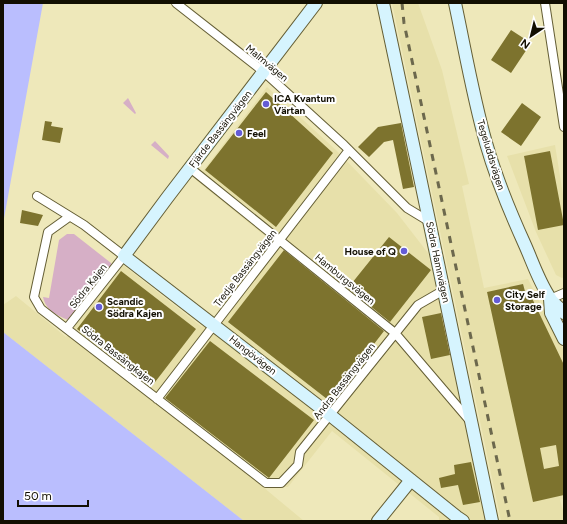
<svg xmlns="http://www.w3.org/2000/svg" width="567" height="524" font-family="Figtree,sans-serif">
	<rect width="100%" height="100%" fill="#eee8ba"/>
	<path fill="#e7e0aa" d="M392 3H418L442 70 469 184 462 186 484 288 528 279 564 351V499L560 500 564 514V521H501Z
		M267 87 336 150 397 213 428 253 488 521H439V517L332 431 288 487H263L304 521H244L3 332V305L16 296 66 337 123 265 202 327 216 315 270 240 196 180Z
		M555 145 564 201V277L562 278 556 275 536 232 507 156Z"/>
	<path fill="#d6afc6" d="M128 98 136 113 135 114 123 103Z
		M155 141 169 156 168 159 151 145Z
		M67 234H74L111 263 112 266 68 320C57 315 46 311 43 297L49 298 59 240Z"/>
	<path fill="#babefe" d="M3 3H43L3 224Z
		M3 332 244 521H3Z"/>
	<path fill="#7d732e" fill-rule="evenodd" d="M511 30 531 43 511 73 491 60Z
		M266 92 333 153 276 227 205 170Z
		M522 103 541 117 521 146 501 132Z
		M45 121 52 122 51 126 63 128 60 143 42 140Z
		M401 123 414 187 403 189 393 140 384 142 369 157 358 147 378 127Z
		M550 151 564 225 538 230 524 156Z
		M22 210 43 215 38 226 20 223Z
		M389 237 431 270 390 322 348 288Z
		M284 250 384 331 334 396 332 394 327 399 228 322Z
		M121 271 196 329 152 386 77 329Z
		M523 284 526 295 530 294 564 365V495L533 502 487 292ZM556 445 559 466 544 469 540 448Z
		M441 313 450 355 431 359 422 317Z
		M210 341 314 420 269 478 165 398Z
		M471 462 480 502 463 505 458 485 441 488 439 478 455 474 454 465Z"/>
	<g fill="none" stroke-linecap="round" stroke-linejoin="round">
		<defs>
			<path id="street" d="M176 3 264 72 344 145 407 208 430 222
				M545 3 564 127
				M190 168 395 333 470 421
				M37 196 84 225 124 256 67 328
				M69 217 48 232 34 297 41 309 266 483H281L298 465 300 452 418 305 444 290
				M550 299 564 293
				M157 399 349 150"/>
			<path id="secondary" d="M316 3 167 198 124 256 330 415 457 517 463 521
				M383 3 417 163 492 521
				M455 3C465 50 473 97 486 143 496 178 510 212 525 245 533 263 539 282 550 298 553 304 560 307 564 313
				M550 299 551 313 564 339
				M378 521 411 480"/>
		</defs>
		<use href="#street" stroke="#645e35" stroke-width="10"/>
		<use href="#secondary" stroke="#645e35" stroke-width="14"/>
		<use href="#street" stroke="#fff" stroke-width="8"/>
		<use href="#secondary" stroke="#d6f4fe" stroke-width="12"/>
		<path stroke="#6c684d" stroke-width="3" stroke-dasharray="7 7" stroke-linecap="butt" d="M402 3 404 23 510 521"/>
	</g>
	<g fill="#645cd5" stroke="#fff" stroke-width="1.5">
		<circle cx="266" cy="104" r="4"/>
		<circle cx="239" cy="133" r="4"/>
		<circle cx="404" cy="251" r="4"/>
		<circle cx="497" cy="300" r="4"/>
		<circle cx="99" cy="307" r="4"/>
	</g>
	<g text-anchor="middle" dominant-baseline="central" stroke-width="4" stroke-linejoin="round" paint-order="stroke">
		<g font-size="10" fill="#120f02" stroke="#fff">
			<text transform="translate(267 63) rotate(40)">Malmvägen</text>
			<text transform="translate(220 129) rotate(-52)">Fjärde Bassängvägen</text>
			<text transform="translate(491 155) rotate(73)">Tegeluddsvägen</text>
			<text transform="translate(438 262) rotate(78)">Södra Hamnvägen</text>
			<text transform="translate(245 268) rotate(-52)">Tredje Bassängvägen</text>
			<text transform="translate(345 279) rotate(39)">Hamburgsvägen</text>
			<text transform="translate(88 286) rotate(-52)">Södra Kajen</text>
			<text transform="translate(118 355) rotate(38)">Södra Bassängkajen</text>
			<text transform="translate(253 355) rotate(38)">Hangövägen</text>
			<text transform="translate(344 381) rotate(-52)">Andra Bassängvägen</text>
		</g>
		<g font-size="10" font-weight="bold" fill="#120f02" stroke="#fff" text-anchor="start">
			<text x="274" y="98">ICA Kvantum<tspan x="274" dy="12">Värtan</tspan></text>
			<text x="247" y="133">Feel</text>
			<text x="396" y="251" text-anchor="end">House of Q</text>
			<text x="505" y="294">City Self<tspan x="505" dy="12">Storage</tspan></text>
			<text x="107" y="301">Scandic<tspan x="107" dy="12">Södra Kajen</tspan></text>
		</g>
	</g>
	<rect width="567" height="524" fill="none" stroke="#120f02" stroke-width="8"/>
	<g transform="translate(531 36) rotate(215)" stroke="#ffffff" stroke-width="3" paint-order="stroke">
	<path d="M0-3L7 15L0 10L-7 15Z" fill="#120f02"/>
	<text y="-6" font-size="11" font-weight="bold" text-anchor="middle" fill="#120f02">N</text>
	</g>
	<path d="M18 500v6h70v-6" fill="none" stroke="#120f02" stroke-width="2"/>
	<text x="24" y="500" font-size="12" fill="#120f02" stroke="#ffffff" stroke-width="3" paint-order="stroke">50 m</text>
</svg>
